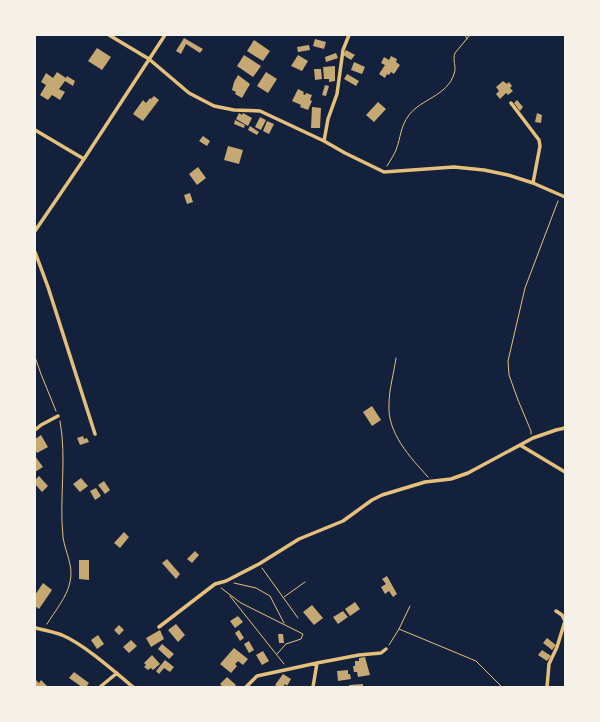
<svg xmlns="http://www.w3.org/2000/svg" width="600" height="722" font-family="Roboto,sans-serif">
	<rect width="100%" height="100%" fill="#14213d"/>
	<path fill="#c6a872" d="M184 38 203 49 200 53 186 44 181 54 176 51Z
		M315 39 326 42 324 49 313 46Z
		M254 40 270 51 263 61 247 51Z
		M309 45 310 50 298 52 297 47Z
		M97 48 111 57 102 70 88 61Z
		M346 50 355 55 351 60 343 55Z
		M336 53 338 58 326 62 325 57Z
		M244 55 261 66 253 77 237 66Z
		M298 55 308 61 302 71 291 66Z
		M391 56 397 59 396 62 400 65 394 74 391 72 389 75 387 74 385 78 379 74 385 65 381 63 384 57 389 60Z
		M354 62 365 67 362 74 351 70Z
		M335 66V81L329 82V79H324L323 67Z
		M314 69H321L322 79 315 80Z
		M57 72 66 78 67 76 75 81 73 86 65 81 59 89 65 92 60 100 52 95 48 100 40 95 46 85 41 82 46 73 53 78Z
		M266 72 277 79 268 93 257 86Z
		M347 74 359 81 356 86 344 79Z
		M238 75 250 84 242 98 235 94 236 92 232 90 234 82Z
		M503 81 507 84 509 82 512 86 510 88 513 91 508 95 506 93 500 99 496 94 499 91 496 87Z
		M325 85 329 86 326 96 322 95Z
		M298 89 304 92 303 94 305 95 306 93 312 95 310 100 312 101 308 110 300 107 301 105 292 101Z
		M154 96 159 100 143 121 133 114 143 100 146 103 150 98 151 99Z
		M517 100 523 107 520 111 514 103Z
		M378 102 386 109 374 122 366 115Z
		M312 107 321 108 320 128H311Z
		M239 113 242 115 243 113 252 118 248 126 236 119Z
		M537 113 542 115 541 123 535 122Z
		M260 117 266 120 261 130 255 127Z
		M235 120 245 125 244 128 234 124Z
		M267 121 274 124 269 134 263 131Z
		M250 126 259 132 257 135 248 130Z
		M203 136 210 141 207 146 199 141Z
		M228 146 243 150 239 164 224 160Z
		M198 167 206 178 197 185 189 174Z
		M190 193 193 202 187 204 184 195Z
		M372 406 381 420 372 426 363 412Z
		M41 435 48 447 37 453 35 449V439Z
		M83 436 84 439 87 438 89 442 80 445 77 438Z
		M35 456 43 467 35 472Z
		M39 476 48 486 42 492 35 484V480Z
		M81 478 88 486 80 492 73 484Z
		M104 481 110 490 105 494 98 485Z
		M96 488 101 496 95 500 90 491Z
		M124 532 129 537 120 548 114 543Z
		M195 551 199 555 192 563 187 559Z
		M167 559 180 574 176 579 162 563Z
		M79 560H89V580L79 579Z
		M387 576 397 594 393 597 389 591 385 594 381 587 386 584 382 579Z
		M43 583 52 590 39 609 35 606V595Z
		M355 602 360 609 350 616 345 609Z
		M312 605 323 618 314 625 303 612Z
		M343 611 348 617 338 624 333 617Z
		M238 616 243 622 235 628 230 621Z
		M176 624 185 635 178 642 168 630Z
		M119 625 124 630 119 635 114 630Z
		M160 630 164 639 151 647 146 638Z
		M239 630 244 638 240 641 235 633Z
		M278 634H283L284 643H279Z
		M98 635 104 644 97 649 91 640Z
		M547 638 556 645 552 650 543 643Z
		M131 640 137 646 129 653 123 647Z
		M249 641 254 650 249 653 244 644Z
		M162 644 174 654 169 659 158 649Z
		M234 648 248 659 243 665 238 661 235 664 237 666 231 673 220 664Z
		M542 650 551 656 547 661 538 655Z
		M263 651 269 661 262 665 256 655Z
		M152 655 160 664 153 670 151 668 148 670 144 667 146 665 144 663Z
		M365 657 370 675 358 677 357 672H354L353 666H355V661H359V658Z
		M165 660 174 667 170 672 164 668 159 674 156 671Z
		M348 670V674H350L351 679 338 681 337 671Z
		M74 672 89 683 86 687H82L69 678Z
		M283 674 291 679 287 686 285 684 283 687H278L275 685Z
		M227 677 236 685 234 687H223L220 684Z
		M35 679 39 683 41 680 47 686 46 687H35Z
		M363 684V687H349V685Z"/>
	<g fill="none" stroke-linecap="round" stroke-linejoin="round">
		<path stroke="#e5c07b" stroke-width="1" d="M465 35 467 39
			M387 166C390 161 394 155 396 150 401 137 400 127 409 115 421 99 447 96 454 74 457 67 452 60 455 53L470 35
			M35 357 41 374 56 411
			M396 358C394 373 389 389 389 404 387 433 410 457 428 477
			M531 434V431L518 400 509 375 508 361 525 288 558 201
			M262 568 298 618
			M234 583 256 588 270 596 284 623
			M221 588 241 603 303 634 301 639 286 644 277 654
			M230 596 284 664
			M284 597 305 582
			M47 624C55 611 67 597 70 582 74 566 65 552 63 537 59 498 67 459 60 421
			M399 629 410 606
			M389 645 399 629 476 661 502 687"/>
		<path stroke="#e5c07b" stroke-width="3.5" d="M109 35 149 59 189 93 214 106 234 110 260 111 324 141 345 153 384 172 454 167 484 170 508 175 533 183 565 197
			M511 103 539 140 540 146 533 183
			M35 130 84 159
			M324 141 328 119 337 94 343 50 349 35
			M35 231 84 159 165 35
			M35 252 48 287 95 434
			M35 430 41 425 58 416
			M520 445 565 472
			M556 611 562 615 565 621
			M159 627 215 584 226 581 259 564 299 539 343 521 372 500 382 495 425 482 451 479 468 473 533 438 556 430 565 428
			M35 628C44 630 54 632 62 635 85 645 114 671 133 687
			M100 687 117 673
			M246 687 257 676 317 663 359 655 381 653 386 649
			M313 687 317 663
			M547 687 549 664 557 647 565 621"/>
	</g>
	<rect width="600" height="722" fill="none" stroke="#f6f1e7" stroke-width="72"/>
</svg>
